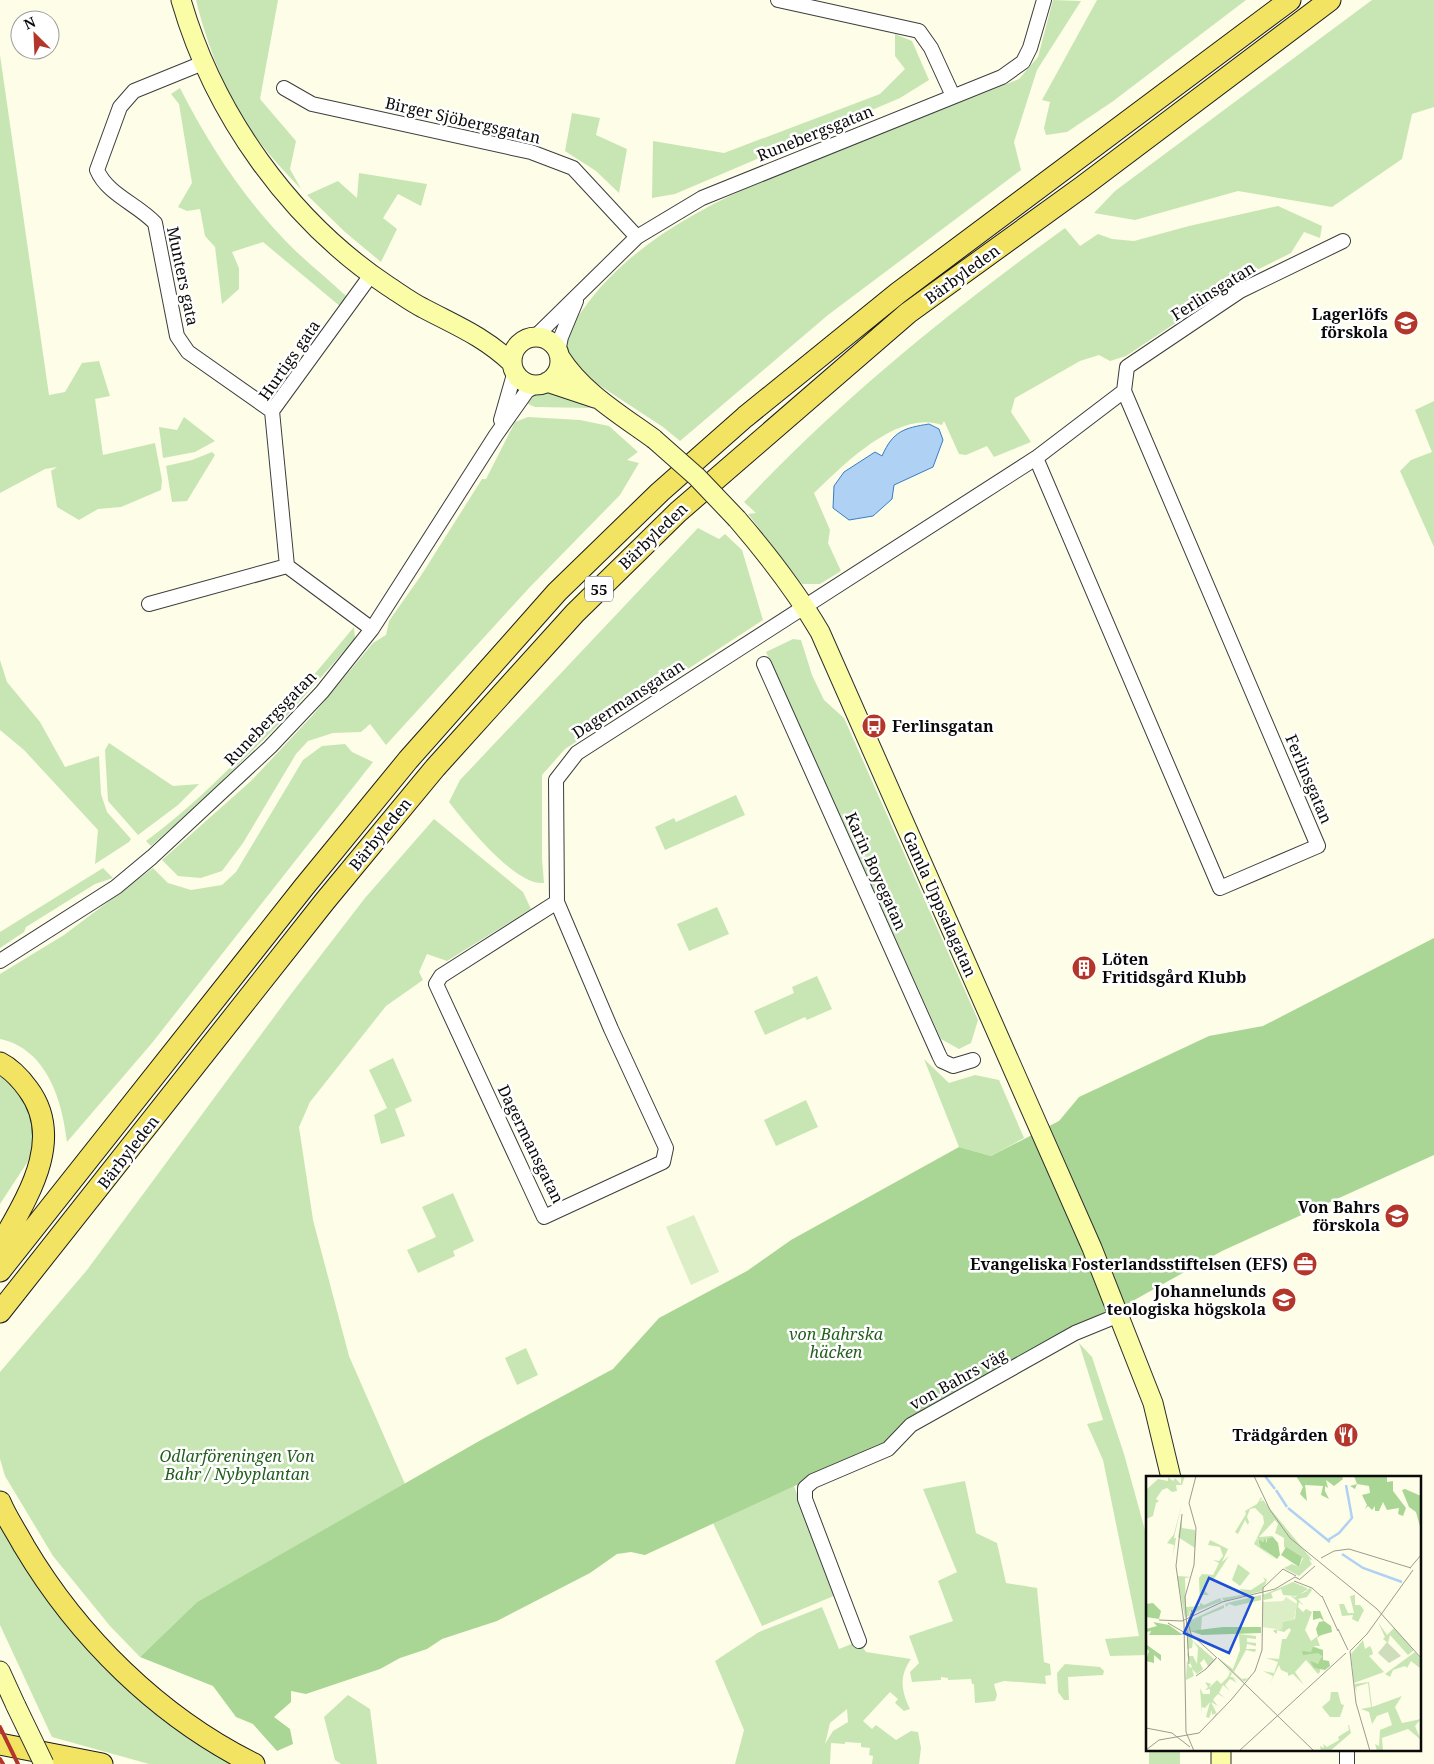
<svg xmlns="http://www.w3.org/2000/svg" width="1434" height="1764" font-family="'Noto Serif',serif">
	<rect width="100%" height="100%" fill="#fefde8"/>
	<path fill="#c8e6b4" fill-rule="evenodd" d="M196 0H278L260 99 296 141 290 169 301 189C278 165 255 140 239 111 221 81 204 34 196 0Z
		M1053 0 1081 1 1037 70 1014 142 1021 170 828 315 680 441 663 427 579 372 564 350C567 331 576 319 587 304 653 216 770 178 868 139 918 119 968 99 1019 79L1038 57Z
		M1097 0H1246L1112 102 1067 132 1046 135 1044 128 1050 102 1042 100Z
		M1372 0H1434V107L1412 114 1402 159 1332 207 1238 191 1135 220 1094 213 1115 191Z
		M895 34 912 41 929 80 900 98 675 194 652 198 653 141 724 153 880 94 905 69 895 56Z
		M0 55 49 395 65 392 82 363 99 361 110 396 95 399 103 455 155 443 162 480 161 490 121 507 98 509 79 520 57 507 51 471 57 467 45 469 0 493Z
		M180 88C207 141 240 193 281 236 301 258 325 276 346 296L341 307 263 242 232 252 239 268V289L222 304 215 247 205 236 200 209 187 211 178 207 192 183 179 104 171 94Z
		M572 113 600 118 596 135 627 149 619 193 596 171 565 151Z
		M359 173 427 184 421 206 398 194 383 218 397 229 381 262 345 232 307 195 338 181 357 198Z
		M1278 206 1322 226 1320 238 1304 232 1291 253 1249 274 1126 356 1110 361 1099 355 1080 361 1015 398 1011 412 1031 442 994 457 987 446 966 455 959 454 944 421 942 425C898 409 843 465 814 493L830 530 828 543 841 571 820 584H802L748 514 756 513 744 502C841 399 951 310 1065 228L1080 246 1098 234 1112 239 1134 241 1189 226Z
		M549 389 562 392 591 408 535 407 526 403 536 393Z
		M1434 401V547L1400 471 1411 460 1432 452 1415 410Z
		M184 417 215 441 195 452 163 458 159 427 177 430Z
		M528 417 580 420 609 426 638 452 627 460 639 463 620 495 529 588 386 745 370 724 361 732 333 733 308 741 296 754 243 843 222 871 201 878 178 876 162 860 251 781 312 716 373 643 386 635 389 621 422 574 482 479H486L515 422Z
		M212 452 215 455 187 501 172 502 166 466 192 460Z
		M698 528 719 539 725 534 742 550 763 620 565 749 542 775V859L544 883C515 886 466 824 449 802L460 780Z
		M354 627 355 639 284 719 204 799 151 846 146 841C224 784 292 701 354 627Z
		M793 639 801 640 812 675 824 700 844 718 978 1020 971 1043 959 1049 941 1039 766 652Z
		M0 660 7 682 40 722 65 767 99 756 101 794 107 812 131 839 129 842 95 864 98 830 24 750 0 730Z
		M109 743 173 786 199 784 178 805 138 835 108 801 105 750Z
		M345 744 352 752 373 762 152 1043 67 1142C62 1100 47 1049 0 1039V974L64 935 153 868 168 883 191 890 222 885 236 872 303 760 322 746Z
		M736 795 745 815 665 850 655 827 674 818 676 822Z
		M434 819 523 892 531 909 447 961 427 954 419 972 423 980 386 1006 310 1102 299 1127 313 1220 349 1356 405 1484 197 1602 140 1657 110 1626 53 1556 5 1476 0 1459V1372L87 1270 291 994 365 898Z
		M103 868 113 878 95 884 26 927 24 932 0 948V932Z
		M717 907 729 934 689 951 677 924Z
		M817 976 832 1009 807 1020 805 1017 765 1035 754 1011 794 993 792 987Z
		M393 1058 412 1101 395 1109 405 1136 381 1144 374 1115 387 1108 369 1070Z
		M924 1059 949 1083 975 1075 999 1080 1024 1138 991 1156 959 1147Z
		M0 1077 8 1080 32 1113 34 1152 0 1204Z
		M806 1100 818 1127 776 1146 764 1120Z
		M453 1193 474 1241 453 1251 455 1256 418 1273 407 1250 436 1237 422 1207Z
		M1079 1343 1092 1357 1124 1454 1148 1541V1655L1110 1656 1105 1639 1139 1636 1103 1460 1087 1424 1103 1420Z
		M526 1348 538 1375 517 1385 505 1358Z
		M965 1481 976 1533 997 1543 1006 1583 1037 1588 1044 1662 1050 1664 1051 1675 1045 1676 1046 1684 1004 1681 994 1684 997 1695 995 1701 975 1703 974 1684H972L971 1679 948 1680V1678L941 1677V1680L912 1682 910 1672 919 1663 909 1636 953 1621 938 1581 957 1572 923 1489Z
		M794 1486 836 1595 762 1626 713 1523Z
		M0 1519 35 1581 236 1764H149L52 1737 0 1625Z
		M822 1607 839 1649 859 1641 866 1652 911 1659C899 1676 901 1691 910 1709L904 1711 895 1703 898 1699 890 1692 863 1721 872 1729 876 1725 896 1740 911 1731 918 1732 921 1748 919 1764H872L873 1756 869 1755 870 1748 861 1747V1743L845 1742V1744L831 1743 830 1764H735L744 1730 715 1661 759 1632ZM847 1709 848 1722 833 1731 825 1744 830 1723Z
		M1065 1664 1100 1667 1104 1671 1103 1675 1068 1677 1069 1700H1064L1058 1692 1057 1673Z
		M348 1695 370 1709 377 1764H341L335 1760 324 1717Z
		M1149 1750H1180V1764H1149Z"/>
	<path fill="#a9d694" d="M1434 938V1155L1222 1251 911 1425 894 1440 645 1555 631 1552 617 1554 590 1573 497 1621 442 1639 427 1649 400 1658 380 1669 306 1694 291 1691V1702L274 1717 290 1729 293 1744 277 1751 253 1724 236 1717 213 1686 140 1657 197 1602 481 1440 613 1369 659 1318 747 1271 791 1240 959 1147 991 1156 1059 1121 1079 1097 1209 1036 1263 1026Z"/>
	<path fill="#dbeec6" d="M694 1215 719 1272 691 1285 666 1227Z"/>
	<path fill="#afd1f3" stroke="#397cc7" d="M929 424 939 429 943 440 933 467 894 485 892 499 873 516 849 520 833 508 834 486 844 472 875 452 882 456C893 431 904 428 929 424Z"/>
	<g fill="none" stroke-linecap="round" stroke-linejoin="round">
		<defs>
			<path id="street" d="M778 0 919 31 931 48 953 96
				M203 63 134 91 120 107 97 170C107 194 137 204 155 223L177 336 188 352 272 411
				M284 88 312 104 531 152 573 168 637 237
				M371 275 272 411 287 566 372 629
				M535 337 637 237 702 198 1002 77 1023 62 1030 48 1044 0
				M558 352 561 337 576 301
				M501 420 515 371
				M1036 458 1220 888 1318 846 1124 391
				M149 604 287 566
				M764 664 939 1055 942 1061 953 1066 973 1060
				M557 902 441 976 436 984 544 1217 663 1162 666 1148 611 1029 557 902 556 780 577 753 1036 458 1124 391 1127 367 1240 291 1343 241
				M0 961 116 887 152 857 270 747 322 692 372 629 496 435 527 391 539 384
				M859 1641 805 1499V1488L813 1481 888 1449 911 1425 1075 1333 1119 1315
				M1347 1764V1750"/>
			<path id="secondary" d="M181 0C214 114 289 220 388 286 399 293 411 302 423 308 457 326 483 336 512 363
				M512 361a24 24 0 1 1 48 0a24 24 0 1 1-48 0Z
				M560 357C582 392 621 415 654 439
				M547 382 595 398
				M737 519C768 555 796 591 820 632L1092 1248 1153 1403 1171 1478
				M0 1671 16 1706
				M1221 1750V1764"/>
			<path id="primary" d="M0 1063C12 1069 20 1078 28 1089 66 1140 26 1199 0 1246
				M0 1271 304 887 408 760 557 592 660 492 745 417 898 293 1290 0
				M0 1312 325 901 435 768 575 613 678 512 908 313 1082 187 1330 0
				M0 1502C6 1517 16 1531 24 1546 78 1637 159 1717 254 1764
				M0 1744 102 1764"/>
		</defs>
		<use href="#street" stroke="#3d3d3d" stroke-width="16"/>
		<use href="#secondary" stroke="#2c2c2c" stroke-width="21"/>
		<use href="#primary" stroke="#1b1b1b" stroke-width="23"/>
		<use href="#street" stroke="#fff" stroke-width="14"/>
		<use href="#secondary" stroke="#fafca6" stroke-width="19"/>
		<use href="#primary" stroke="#f3e363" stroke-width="21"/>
		<path stroke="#b43529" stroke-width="4" d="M0 1727 18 1764
			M0 1759 3 1764"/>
		<defs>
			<path id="secondary-bridge" d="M654 439 697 477 737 519
				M16 1706 44 1764"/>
		</defs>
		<use href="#secondary-bridge" stroke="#2c2c2c" stroke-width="21" stroke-linecap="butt"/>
		<use href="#secondary-bridge" stroke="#fafca6" stroke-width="19"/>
	</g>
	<defs>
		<symbol id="school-disc" viewBox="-11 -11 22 22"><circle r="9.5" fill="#b43529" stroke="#fff"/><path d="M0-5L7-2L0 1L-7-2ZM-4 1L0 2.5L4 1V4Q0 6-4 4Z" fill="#fff"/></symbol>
		<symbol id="bus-disc" viewBox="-11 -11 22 22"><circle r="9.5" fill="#b43529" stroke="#fff"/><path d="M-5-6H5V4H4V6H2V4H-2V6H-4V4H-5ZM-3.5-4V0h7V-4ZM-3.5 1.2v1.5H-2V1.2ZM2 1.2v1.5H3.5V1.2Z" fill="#fff"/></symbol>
		<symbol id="building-disc" viewBox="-11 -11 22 22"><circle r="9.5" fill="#b43529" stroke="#fff"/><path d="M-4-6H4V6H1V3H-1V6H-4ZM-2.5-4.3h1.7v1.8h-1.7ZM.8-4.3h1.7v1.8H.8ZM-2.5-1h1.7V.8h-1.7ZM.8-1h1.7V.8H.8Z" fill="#fff"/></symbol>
		<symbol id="office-disc" viewBox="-11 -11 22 22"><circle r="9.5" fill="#b43529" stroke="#fff"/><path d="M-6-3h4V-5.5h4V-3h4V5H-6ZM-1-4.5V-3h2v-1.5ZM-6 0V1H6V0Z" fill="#fff"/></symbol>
		<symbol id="university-disc" viewBox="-11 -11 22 22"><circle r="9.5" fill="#b43529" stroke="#fff"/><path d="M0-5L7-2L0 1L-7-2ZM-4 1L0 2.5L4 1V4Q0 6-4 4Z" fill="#fff"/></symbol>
		<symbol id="restaurant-disc" viewBox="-11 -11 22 22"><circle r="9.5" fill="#b43529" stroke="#fff"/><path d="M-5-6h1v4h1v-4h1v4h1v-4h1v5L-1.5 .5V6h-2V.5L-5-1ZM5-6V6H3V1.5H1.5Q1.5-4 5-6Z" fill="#fff"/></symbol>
	</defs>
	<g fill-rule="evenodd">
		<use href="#school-disc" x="1392" y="309" width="28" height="28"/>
		<use href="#bus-disc" x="860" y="712" width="28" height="28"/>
		<use href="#building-disc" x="1070" y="954" width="28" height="28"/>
		<use href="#school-disc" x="1383" y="1202" width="28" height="28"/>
		<use href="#office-disc" x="1291" y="1250" width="28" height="28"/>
		<use href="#university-disc" x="1270" y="1286" width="28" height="28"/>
		<use href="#restaurant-disc" x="1332" y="1421" width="28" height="28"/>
	</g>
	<g text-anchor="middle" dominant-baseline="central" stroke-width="5" stroke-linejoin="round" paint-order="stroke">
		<rect fill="#fff" stroke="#545454" stroke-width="1" x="585" y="576.5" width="28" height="25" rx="4"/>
		<g font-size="15" font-weight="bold" fill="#0a0a0a">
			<text x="599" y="589">55</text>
		</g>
		<g font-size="16" fill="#0a0a0a" stroke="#fff">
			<text transform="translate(463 120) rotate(13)">Birger Sjöbergsgatan</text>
			<text transform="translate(815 133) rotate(-22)">Runebergsgatan</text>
			<text transform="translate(962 274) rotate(-36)">Bärbyleden</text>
			<text transform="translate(183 276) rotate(78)">Munters gata</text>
			<text transform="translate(1213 291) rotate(-32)">Ferlinsgatan</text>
			<text transform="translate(289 360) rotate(-55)">Hurtigs gata</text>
			<text transform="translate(653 536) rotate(-44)">Bärbyleden</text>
			<text transform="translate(628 699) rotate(-33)">Dagermansgatan</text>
			<text transform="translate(270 718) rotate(-46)">Runebergsgatan</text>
			<text transform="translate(1309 779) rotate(67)">Ferlinsgatan</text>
			<text transform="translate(380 834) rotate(-51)">Bärbyleden</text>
			<text transform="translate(876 871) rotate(66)">Karin Boyegatan</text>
			<text transform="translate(940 904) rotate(66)">Gamla Uppsalagatan</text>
			<text transform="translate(531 1144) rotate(64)">Dagermansgatan</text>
			<text transform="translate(128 1152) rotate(-52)">Bärbyleden</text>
			<text transform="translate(958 1379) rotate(-29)">von Bahrs väg</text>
		</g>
		<g font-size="16" font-weight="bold" fill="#0a0a0a" stroke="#fff" text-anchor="end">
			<text x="1388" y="314">Lagerlöfs<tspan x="1388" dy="18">förskola</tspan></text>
			<text x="892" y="726" text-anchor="start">Ferlinsgatan</text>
			<text x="1102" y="959" text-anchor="start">Löten<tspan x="1102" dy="18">Fritidsgård Klubb</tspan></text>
			<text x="1380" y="1207">Von Bahrs<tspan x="1380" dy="18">förskola</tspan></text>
			<text x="1288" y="1264">Evangeliska Fosterlandsstiftelsen (EFS)</text>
			<text x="1266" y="1291">Johannelunds<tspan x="1266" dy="18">teologiska högskola</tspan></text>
			<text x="1328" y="1435">Trädgården</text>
		</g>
		<g font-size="16" font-style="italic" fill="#235e1e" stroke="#fff">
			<text x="836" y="1334">von Bahrska<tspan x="836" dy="18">häcken</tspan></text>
			<text x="237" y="1456">Odlarföreningen Von<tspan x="237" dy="18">Bahr / Nybyplantan</tspan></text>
		</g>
	</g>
	<g transform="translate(1146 1476)">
		<rect width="275" height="275" fill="#fefde8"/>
		<path d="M35 0H39L36 9H30L31 15 26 16 21 12 16 14 10 23 13 25 10 27 7 40 0 43 1 13 12 3 22 5V1L27 5 29 2 35 8ZM115 21 116 23 112 26 117 24 167 85 163 83 166 88 153 100 138 92 146 88 153 91 157 82 138 71V62L129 57 132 48 129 44 113 61 126 60 131 64 127 61 122 67 120 63 116 66 111 62 114 71 130 84 108 68 118 47 117 40 109 32 104 33 101 41 103 46 102 49 99 44 92 58 89 56 100 38 99 35 111 28ZM36 27 28 62H30L27 80 28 69 21 67 28 58ZM36 40V52L49 54V72L32 61ZM64 64 82 73 76 86 83 80 68 103 63 101 59 115 63 119H54V127L58 129 74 122 76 125 49 136 47 134 44 135 43 139 48 137 39 142 31 100 46 101 39 102 40 131 54 130 53 102 56 98 67 99 73 87 67 84 73 85 77 80 74 71 62 69ZM92 88 104 97 94 110 86 104ZM117 101 121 104 119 107 121 105 116 115 78 125 76 122 101 118 93 113 105 114 119 105ZM147 106 161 112V115L150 120 137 119 135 113 125 117 127 122 118 124 117 119ZM164 112 166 114 161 121 152 123 158 130 153 126 152 131 157 136 160 133 166 136 159 154 165 165 176 157 177 158 171 162 174 170H167L176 174 174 196 172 198 160 184 149 196 158 209 147 198 142 200V197L135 194 133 189 124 207 127 200 117 195 128 197 132 186 120 182 133 183 136 163H140L145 154 143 152 138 156 131 154V158L127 155 128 154 134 153 136 146 149 143 151 125 144 119 149 121ZM115 119V124L89 130 83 128 80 131 79 128 85 126ZM209 119V129H214L218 134 212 146 206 143 207 139 196 140 193 128H198L202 137H208L204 120ZM78 129V132L56 141 55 154 44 155 43 145ZM42 146 46 164 68 183 62 190 58 183 54 187 57 193 60 191 51 198 46 193 48 200 40 204 41 184 44 192 46 191 41 179ZM47 165 52 172 51 188 47 180H42L41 173 46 172ZM232 146 241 159 248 152 268 174 262 179 244 159 242 167 237 163 239 161ZM93 158 110 160V163L101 162V166L110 167V170L101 168 100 173H110L109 176 100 174 88 196 96 203 102 202 98 206 73 184 72 182 87 193 94 174ZM217 164 219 173 224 170 226 174 227 178 223 180 238 196 208 207 205 178 212 170 216 173 212 170ZM269 176 275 183V193L265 185 261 192 259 190 247 194 244 201 239 198ZM71 185 86 197 84 201H87L93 206 86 201 91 207 84 203 79 209 84 215 77 209 73 217 79 222 72 218 69 221 67 224 72 230 65 226 71 238 66 245 70 237 66 239V234L63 242 60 241 64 226 59 232 56 231V239L54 212 57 218H64V213L59 214 62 211 59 206 65 208 63 212 71 204 75 208 82 201 84 196ZM223 206 226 231 256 220 249 231 256 247 275 243 269 250 275 264 262 253 236 262 237 275H231L229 268 233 270 234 254 246 249 242 236 231 240 226 248 223 236 215 233 225 231 222 207 210 211 211 217 208 208ZM185 216H192L195 228 198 229 194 241H184L176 231 184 224ZM202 249H203L205 257 184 275H175L174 270 178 272 177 268 181 271 193 264 192 261 203 254Z" fill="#c8e6b4" fill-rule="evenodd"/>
		<path d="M150 0H196L197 3 188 10 180 4 182 12 179 10V15L183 23 175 19 177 10 159 9 161 25 154 18 157 11ZM208 0H241V6L247 5V15L260 32 257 40 252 38 253 32 241 34 237 26 233 35H229V30L226 34 222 30 219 33 221 29 216 19 224 17 223 10 211 8 209 13 204 10 211 8ZM259 13 275 20V54L270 36 263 31 256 14ZM127 61 132 67 134 79 131 83 114 71 112 63 117 66 119 62 121 67V63ZM140 71 156 81 153 91 135 79ZM7 127 15 135 13 143 0 141V128ZM167 135H174L178 145 185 150 186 156 172 160 170 153 173 146 178 145 174 142 167 144ZM7 146 23 149 37 159H3L5 155 0 156V153L11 150ZM77 151H115V157L56 159 44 155ZM2 162 1 169 15 179V185L8 179V187L0 185 3 175 0 172ZM167 171 177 174V184L183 185 184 190 179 194 168 192 164 185 172 188 176 180 172 177 157 179 156 175 165 176Z" fill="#a9d694"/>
		<path d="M241 166 255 180 243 187 232 177Z" fill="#ceddbc"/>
		<path d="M140 121 151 128 148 144 137 146 136 154 117 151V126L137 125Z" fill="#dbeec6"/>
		<path fill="none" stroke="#afd1f3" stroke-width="2.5" d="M119 0 129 13M130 14 141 31M142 32 184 66M182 64 193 57 206 42 200 9M196 78 217 92 256 106"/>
		<path fill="none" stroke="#9c9c8f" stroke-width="1" d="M50 0 43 27 50 52M108 0 124 34 144 62 231 133 275 182M36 38 30 90 38 147 40 256 48 275M175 82 188 75 203 73 265 92M264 92 275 79M153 104 169 90M148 105 166 112 176 121M176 120 192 155M46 140V134L42 146 45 158 70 181M13 144 36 145 76 126 129 113 149 101 153 103M22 147 41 158M192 153 202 174M204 175 221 158 267 94M204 175 210 227 224 275M72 182 168 275M43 188 39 121 48 89 50 52M50 200 60 193 71 181 59 194M0 252 26 257 44 271M0 274 13 264 53 257 85 224 109 195 116 174 117 112 137 93 150 100M93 275 200 177"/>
		<path fill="#1d4ed8" fill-opacity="0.15" stroke="#1d4ed8" stroke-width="2.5" d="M63 102 107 122 83 177 38 157Z"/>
		<rect width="275" height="275" fill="none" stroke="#0a0a0a" stroke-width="2.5"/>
	</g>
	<g transform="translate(35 35) rotate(336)"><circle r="24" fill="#ffffff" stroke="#9d9d9d"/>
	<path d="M0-4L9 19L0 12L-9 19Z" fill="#b43529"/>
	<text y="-8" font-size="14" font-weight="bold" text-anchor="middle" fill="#0a0a0a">N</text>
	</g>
</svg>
